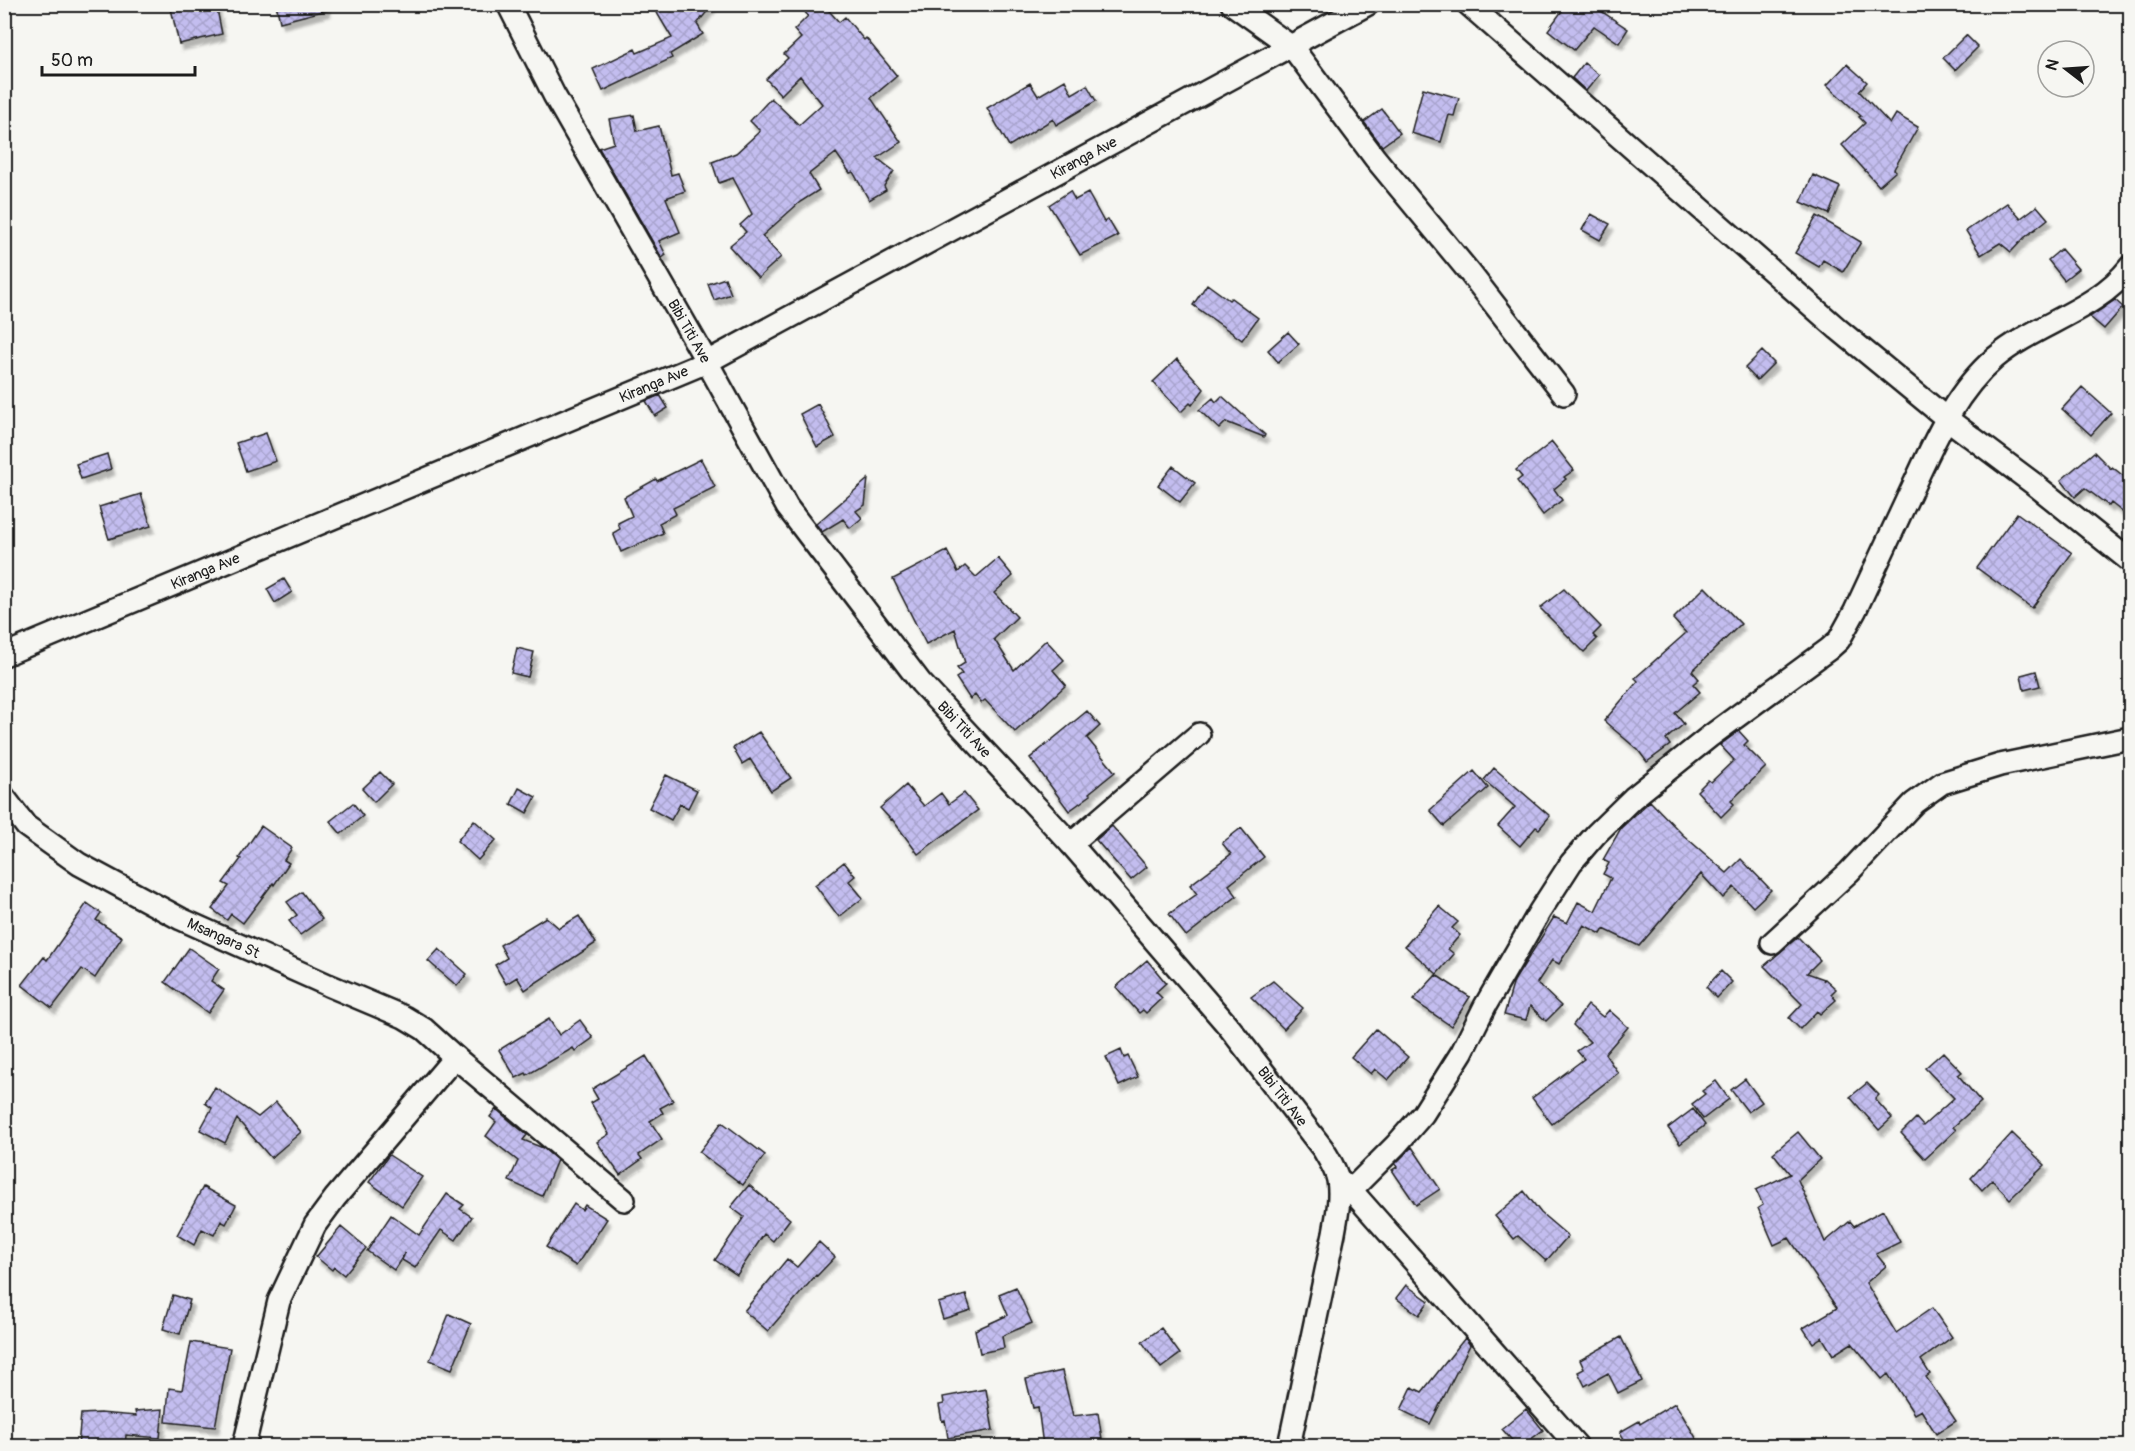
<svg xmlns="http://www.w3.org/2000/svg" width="2135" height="1451" font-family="Pangolin,sans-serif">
	<defs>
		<pattern id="building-cross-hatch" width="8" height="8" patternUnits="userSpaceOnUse" patternTransform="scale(1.5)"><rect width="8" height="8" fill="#c3bdef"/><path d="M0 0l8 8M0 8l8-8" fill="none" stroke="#a7a2cc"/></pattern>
		<filter id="shadow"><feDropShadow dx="3.5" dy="6" stdDeviation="1.5" flood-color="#0004"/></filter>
	</defs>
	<rect width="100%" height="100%" fill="#f6f6f2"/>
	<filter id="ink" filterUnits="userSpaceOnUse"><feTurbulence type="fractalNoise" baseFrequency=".0167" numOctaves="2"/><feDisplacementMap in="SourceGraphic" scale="12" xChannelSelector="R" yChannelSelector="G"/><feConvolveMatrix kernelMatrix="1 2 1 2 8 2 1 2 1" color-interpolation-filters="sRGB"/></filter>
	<g filter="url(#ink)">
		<path fill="url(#building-cross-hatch)" stroke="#1c1c1c" stroke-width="1.5" filter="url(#shadow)" d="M170 4H216L222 34 179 44Z
			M276 4H326L327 10 280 22Z
			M670 4H713L697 24 703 34 670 54 672 58 603 91 593 69 635 49 637 53 672 38 657 13Z
			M814 4H823L839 22 845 17 864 40 866 38 897 76 871 98 901 142 877 158 894 171 884 186 886 190 869 200 853 172 850 173 836 153 809 174 819 190 800 202 762 236 781 257 758 278 729 246 746 232 740 225 752 214 733 178 719 183 712 162 736 153 760 131 750 121 771 98 799 125 822 104 800 76 781 95 766 79 788 58 784 54 801 38 794 30 808 16 805 12Z
			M1567 4H1606L1601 11 1628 29 1619 43 1594 26 1574 50 1548 30Z
			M1966 35 1978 47 1955 70 1943 58Z
			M1584 63 1599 75 1586 91 1572 78Z
			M1847 64 1867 82 1859 91 1890 124 1896 114 1918 127 1894 169 1896 171 1879 186 1842 145 1865 123 1859 117 1861 116 1827 85Z
			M1065 80 1072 94 1087 85 1096 101 1056 125 1053 119 1009 146 987 108 1030 83 1038 96Z
			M1423 88 1459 98 1454 116 1449 115 1441 142 1411 133Z
			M1382 109 1400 133 1382 146 1364 122Z
			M634 115 637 131 659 126 671 175 678 173 685 191 666 198 680 232 659 241 666 255 662 258 599 148 614 143 609 119Z
			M1813 175 1840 187 1829 214 1801 202Z
			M1070 191 1075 200 1088 193 1104 222 1108 219 1118 236 1080 255 1049 205Z
			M2007 203 2021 218 2037 206 2048 219 2024 238 2011 252 2000 243 1981 255 1966 231Z
			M1591 214 1610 224 1600 240 1582 230Z
			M1817 216 1861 242 1843 272 1823 260 1819 267 1795 253Z
			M2061 249 2078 269 2064 280 2048 260Z
			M725 278 731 294 714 300 708 284Z
			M1207 284 1229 300 1231 298 1258 318 1242 340 1193 305Z
			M2115 300 2123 307 2104 329 2090 317Z
			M1288 332 1299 344 1278 362 1268 350Z
			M1762 351 1774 363 1757 380 1745 368Z
			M1177 359 1204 389 1192 405 1190 403 1181 412 1153 382Z
			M2082 387 2111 413 2091 435 2062 409Z
			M660 395 668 408 655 416 646 401Z
			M1222 396 1265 435 1264 437 1226 422 1219 429 1199 410 1213 398 1216 402Z
			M818 404 835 437 817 447 800 414Z
			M266 433 276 461 246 471 236 443Z
			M1552 442 1574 470 1564 477 1566 479 1554 489 1562 500 1543 515 1517 481 1522 477 1516 470Z
			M2094 452 2111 469 2112 467 2130 481V518L2111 503 2109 506 2085 488 2075 497 2061 480Z
			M107 454 111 469 81 479 76 464Z
			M701 459 715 487 673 508 676 514 659 523 663 533 621 552 613 533 620 529 618 523 632 516 624 497 656 479 657 481Z
			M1173 466 1195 483 1180 502 1158 485Z
			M868 479 865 505 856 511 862 518 850 528 843 519 822 532 816 524Z
			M141 494 151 526 109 539 99 507Z
			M2017 513 2072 553 2032 608 1977 568Z
			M947 551 958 572 965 566 976 577 998 558 1013 576 994 593 1017 617 994 639 1014 670 1046 640 1064 660 1053 670 1066 685 1015 732 985 700 981 703 975 695 970 699 956 678 962 674 957 668 965 663 955 629 926 644 893 579Z
			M284 579 292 592 275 603 267 589Z
			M1705 587 1741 624 1692 671 1699 679 1693 684 1700 692 1675 713 1684 724 1666 739 1670 745 1647 762 1638 750 1604 721 1638 681 1635 678 1686 633 1673 619Z
			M1564 589 1601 627 1593 635 1597 639 1584 652 1540 608Z
			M517 648 534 652 528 677 511 673Z
			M2036 671 2040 686 2024 690 2021 675Z
			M1087 711 1100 726 1087 738 1115 772 1089 793 1091 795 1069 811 1030 758Z
			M1739 731 1748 741 1744 745 1766 767 1731 801 1734 804 1721 817 1697 791 1708 780 1711 782 1734 760 1720 745Z
			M759 732 791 778 771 791 750 759 742 764 733 748Z
			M1494 768 1550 816 1539 829 1536 827 1520 846 1498 826 1515 807 1484 780Z
			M1474 771 1488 788 1444 826 1430 810Z
			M380 772 392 784 374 802 362 789Z
			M666 775 697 790 688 808 680 804 671 820 649 808Z
			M906 785 924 806 941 793 949 804 964 793 978 810 918 854 892 819 891 820 880 808Z
			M519 788 536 797 527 813 511 804Z
			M1650 801 1682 834 1727 873 1741 859 1771 890 1753 907 1734 887 1723 898 1701 874 1639 946 1604 929 1601 934 1584 925 1559 964 1552 960 1537 983 1561 1006 1546 1021 1530 1006 1526 1020 1504 1015 1514 981 1554 917 1567 923 1578 902 1595 911 1611 878 1603 874 1609 863 1603 860 1621 828Z
			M353 803 363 816 341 834 330 821Z
			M474 820 496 840 478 860 457 841Z
			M261 826 292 848 284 860 289 863 274 885 273 883 243 923 231 914 227 920 212 909 229 886 223 883 241 859 239 858Z
			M1112 826 1147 867 1131 880 1096 840Z
			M1241 828 1264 857 1229 885 1237 896 1186 936 1169 914 1197 894 1190 885 1231 854 1222 843Z
			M844 862 855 876 849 881 863 898 839 917 815 885Z
			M302 892 322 919 300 935 289 921 297 915 287 902Z
			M87 903 101 913 96 920 122 937 95 978 82 969 52 1008 22 985 44 957 47 960Z
			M1439 906 1458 922 1452 928 1460 935 1448 949 1454 954 1437 974 1405 946Z
			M579 916 596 943 525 990 517 977 506 984 495 965 507 958 500 945 546 917 559 928Z
			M1798 937 1820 960 1807 973 1824 979 1823 981 1825 979 1836 989 1831 994 1836 1000 1820 1014 1817 1011 1800 1029 1789 1018 1802 1004 1764 966Z
			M189 948 219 969 211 981 224 990 208 1013 165 982Z
			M439 949 467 974 457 986 428 961Z
			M1147 960 1166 983 1156 992 1162 998 1146 1013 1143 1010 1139 1013 1116 987Z
			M1721 971 1732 982 1717 998 1706 987Z
			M1436 975 1470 997 1451 1026 1413 1000Z
			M1273 981 1303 1008 1284 1029 1251 997Z
			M1588 1005 1603 1017 1609 1010 1628 1027 1605 1054 1618 1073 1552 1124 1532 1098 1584 1059 1577 1051 1590 1042 1573 1025Z
			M549 1019 559 1035 580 1020 593 1038 575 1051 573 1048 527 1075 526 1073 516 1078 499 1050Z
			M1376 1029 1408 1057 1388 1080 1375 1069 1371 1074 1351 1057Z
			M1121 1050 1124 1058 1128 1056 1138 1077 1119 1086 1106 1057Z
			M1943 1052 1962 1072 1958 1075 1981 1102 1953 1127 1956 1130 1925 1159 1901 1133 1916 1118 1923 1126 1954 1098 1925 1068Z
			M646 1056 673 1101 660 1108 663 1113 650 1121 662 1139 639 1155 642 1159 620 1175 597 1142 609 1134 591 1103 598 1099 592 1089Z
			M1745 1079 1762 1102 1748 1112 1731 1090Z
			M1716 1081 1729 1099 1703 1119 1692 1104 1705 1094 1702 1091Z
			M1867 1083 1879 1095 1875 1099 1892 1118 1879 1130 1850 1097Z
			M215 1087 258 1117 276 1102 301 1132 271 1158 237 1119 225 1143 200 1130 212 1108 205 1103Z
			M496 1109 527 1135 523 1140 543 1148 557 1160 542 1196 509 1181 518 1161 486 1136 496 1122 490 1117Z
			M1693 1109 1705 1125 1680 1144 1668 1128Z
			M722 1122 765 1155 743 1185 699 1152Z
			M1798 1132 1820 1159 1798 1180 1825 1242 1850 1221 1854 1226 1883 1210 1900 1242 1876 1254 1886 1266 1866 1283 1896 1333 1932 1308 1952 1337 1921 1360 1930 1374 1926 1377 1956 1421 1936 1434 1921 1410 1914 1414 1888 1374 1882 1379 1852 1343 1833 1355 1822 1337 1813 1343 1803 1328 1837 1308 1789 1238 1774 1245 1758 1208 1763 1205 1756 1190 1790 1174 1773 1153Z
			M2012 1133 2045 1165 2010 1199 1992 1180 1982 1190 1971 1178Z
			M1412 1147 1440 1189 1416 1205 1392 1170 1397 1167 1395 1164Z
			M389 1155 422 1177 402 1206 369 1182Z
			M749 1185 790 1219 773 1241 764 1234 737 1275 715 1260 744 1217 731 1207Z
			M203 1187 236 1205 226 1224 221 1221 214 1235 202 1229 194 1245 177 1235Z
			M1524 1191 1541 1213 1568 1236 1546 1261 1518 1236 1514 1239 1495 1216Z
			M447 1194 464 1205 460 1209 472 1217 456 1240 441 1230 415 1268 402 1260 405 1253 394 1270 367 1251 391 1215 419 1235Z
			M574 1204 582 1210 585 1205 607 1219 576 1266 546 1247Z
			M341 1227 366 1248 344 1275 334 1267 332 1270 316 1257Z
			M819 1242 835 1257 817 1276 816 1275 768 1331 744 1311 787 1259 797 1267Z
			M1406 1285 1429 1301 1419 1315 1396 1298Z
			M1016 1287 1032 1323 1002 1336 1004 1348 980 1353 975 1330 1008 1315 999 1294Z
			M173 1295 190 1300 180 1334 163 1329Z
			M966 1295 971 1310 943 1319 938 1303Z
			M449 1314 471 1324 452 1369 430 1360Z
			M1161 1328 1180 1354 1161 1368 1142 1342Z
			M1621 1337 1642 1381 1618 1393 1608 1373 1585 1386 1578 1372 1584 1369 1580 1360Z
			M1465 1338 1470 1345 1430 1424 1401 1410 1412 1387 1422 1392Z
			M191 1342 230 1348 215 1427 166 1422 169 1388 182 1390Z
			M1062 1371 1073 1416 1098 1413 1103 1446H1043L1038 1407 1033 1408 1026 1379Z
			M986 1389 993 1430 948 1438 945 1420 942 1421 939 1405 944 1404 943 1397Z
			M1675 1403 1701 1446H1628L1620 1432 1639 1421 1640 1424Z
			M163 1409 160 1438 126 1435 125 1446H78L81 1414 100 1413 136 1416 135 1411Z
			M1526 1409 1543 1430 1522 1446H1517L1502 1429Z"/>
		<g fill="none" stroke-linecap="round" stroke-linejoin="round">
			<defs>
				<g id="street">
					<path id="s1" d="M508 4 554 95 707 362 787 507 921 683 1071 844 1229 1027 1323 1149C1328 1158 1336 1169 1338 1180 1341 1197 1337 1216 1334 1233L1289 1446"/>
					<path d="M1232 4 1292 47 1375 158 1470 273 1564 394"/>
					<path d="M1468 4 1838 329 1946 418 2034 484 2130 561"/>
					<path id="s2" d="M4 655 707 362 1368 4"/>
					<path id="s3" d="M4 797 26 826 79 864 181 919 328 985 404 1017 424 1029 455 1057 624 1200"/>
					<path d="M1071 844 1199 734"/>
					<path d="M1772 943 1849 872 1914 803 1942 783 2000 765 2130 738"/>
					<path d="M1341 1181 1351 1190 1577 1446"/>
					<path d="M1351 1190 1396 1145 1423 1114 1462 1052 1485 1006 1540 911 1571 863 1596 834 1633 798 1709 737 1829 649 1839 640 1855 611C1874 571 1892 531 1911 491 1933 444 1954 393 1995 358 2037 323 2096 311 2130 267"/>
					<path d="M244 1446 279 1301 315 1225 335 1198 455 1057"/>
				</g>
			</defs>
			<use href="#street" stroke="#1c1c1c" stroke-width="26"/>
			<use href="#street" stroke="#f6f6f2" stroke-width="21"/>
		</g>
	</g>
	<g text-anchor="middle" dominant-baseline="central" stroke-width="5" stroke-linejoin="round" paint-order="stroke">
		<g font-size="15" fill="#1c1c1c" stroke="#f6f6f2">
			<text stroke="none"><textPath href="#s2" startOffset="1190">Kiranga Ave</textPath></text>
			<text stroke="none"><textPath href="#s1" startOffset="374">Bibi Titi Ave</textPath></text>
			<text stroke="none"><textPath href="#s2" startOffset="704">Kiranga Ave</textPath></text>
			<text stroke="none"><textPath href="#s2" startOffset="218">Kiranga Ave</textPath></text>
			<text stroke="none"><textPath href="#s1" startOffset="860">Bibi Titi Ave</textPath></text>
			<text stroke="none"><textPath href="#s3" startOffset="264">Msangara St</textPath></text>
			<text stroke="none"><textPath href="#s1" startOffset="1346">Bibi Titi Ave</textPath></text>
		</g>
	</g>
	<rect width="2135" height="1451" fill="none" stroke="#f6f6f2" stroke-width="24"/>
	<rect x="12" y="12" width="2111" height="1427" fill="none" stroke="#1c1c1c" stroke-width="2" filter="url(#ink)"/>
	<g transform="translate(2066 69) rotate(287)"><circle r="28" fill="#f6f6f2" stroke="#9f9f9c" stroke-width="1.5"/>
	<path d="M0-4.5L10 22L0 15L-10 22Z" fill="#1c1c1c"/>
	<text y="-9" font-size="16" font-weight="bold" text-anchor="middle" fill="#1c1c1c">N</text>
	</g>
	<path d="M42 66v9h153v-9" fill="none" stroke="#1c1c1c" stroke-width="3"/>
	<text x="51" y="66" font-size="18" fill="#1c1c1c" stroke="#f6f6f2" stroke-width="4.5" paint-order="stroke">50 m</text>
</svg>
